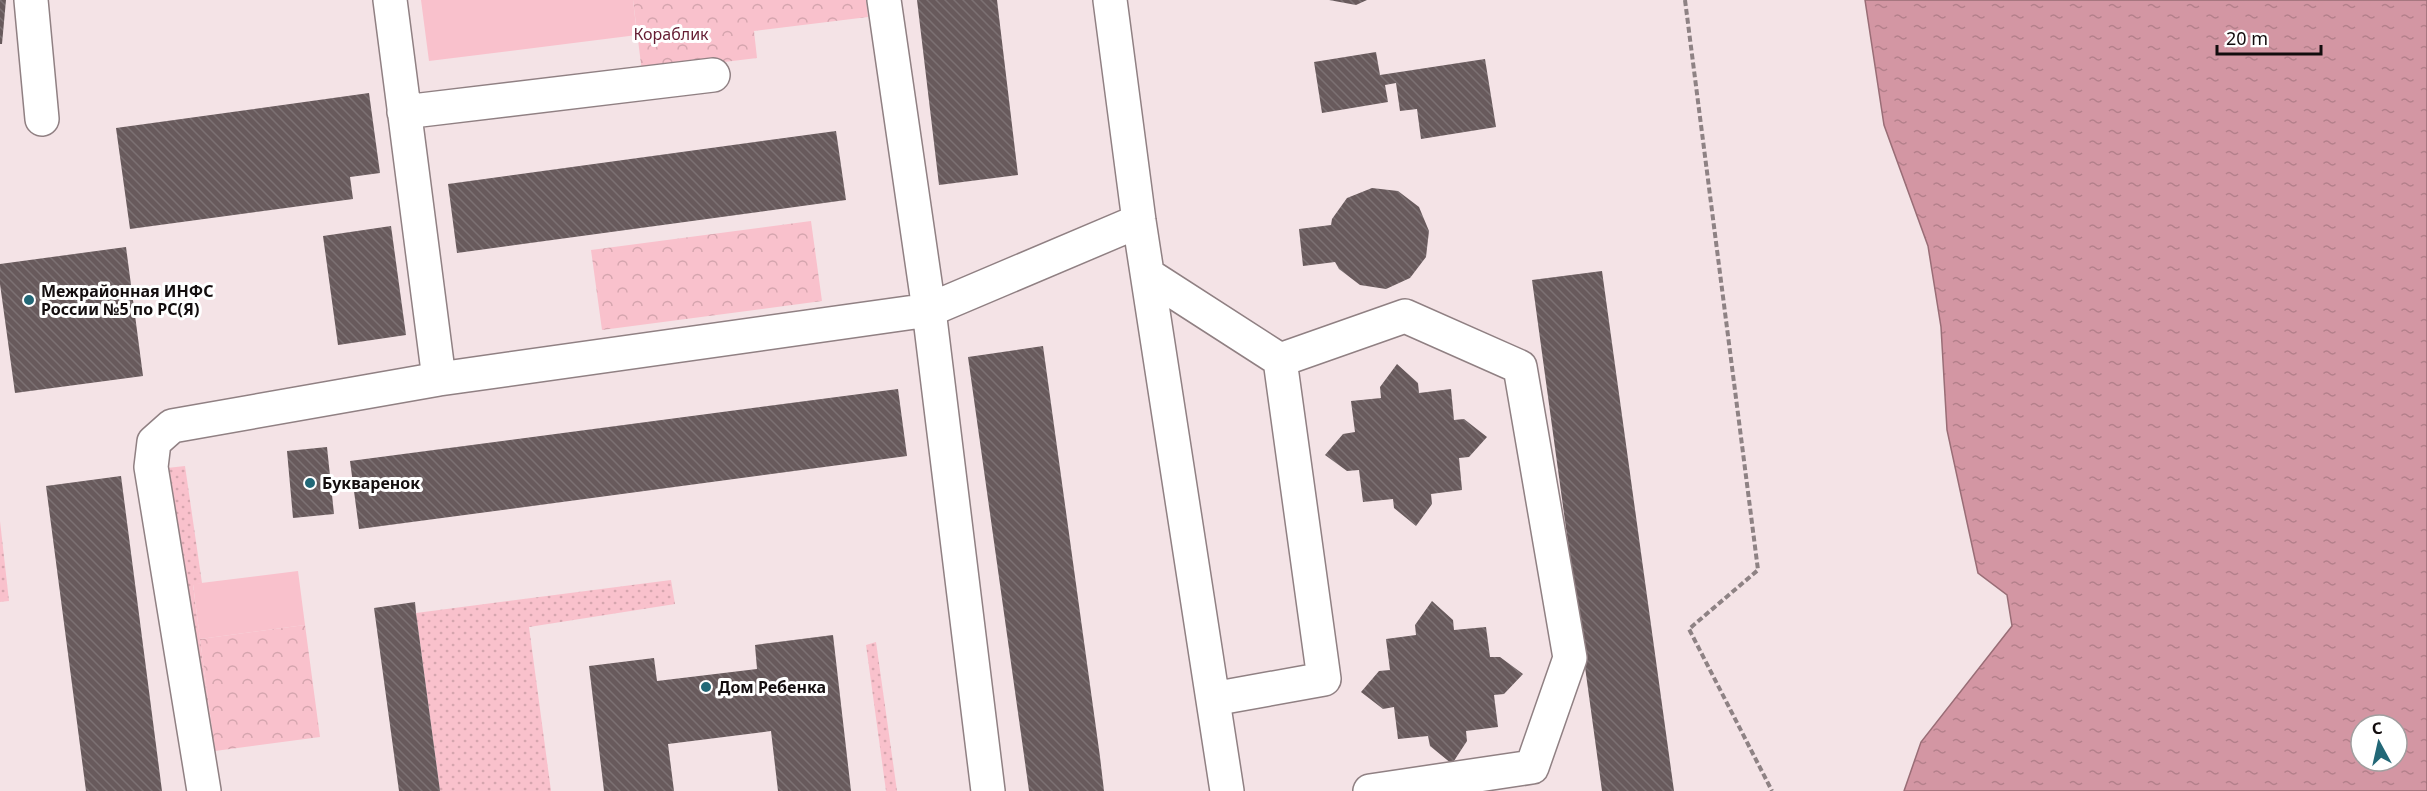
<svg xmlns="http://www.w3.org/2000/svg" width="2427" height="791" font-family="'Noto Sans',sans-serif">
	<defs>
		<pattern id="grass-dots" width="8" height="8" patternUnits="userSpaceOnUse" patternTransform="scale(1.5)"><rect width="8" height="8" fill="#f9c1cc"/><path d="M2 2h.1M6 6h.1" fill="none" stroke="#d5a5ae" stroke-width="1.8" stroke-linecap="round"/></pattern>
		<pattern id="park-crowns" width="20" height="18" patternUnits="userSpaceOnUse" patternTransform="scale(1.5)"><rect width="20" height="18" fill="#f9c1cc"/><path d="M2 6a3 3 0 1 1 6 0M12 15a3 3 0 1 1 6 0" fill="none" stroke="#d5a5ae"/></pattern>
		<pattern id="water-ripples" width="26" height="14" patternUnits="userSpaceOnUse" patternTransform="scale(1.5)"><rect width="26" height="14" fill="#d396a3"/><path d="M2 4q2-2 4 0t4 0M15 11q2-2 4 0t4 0" fill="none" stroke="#b4808b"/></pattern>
		<pattern id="building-back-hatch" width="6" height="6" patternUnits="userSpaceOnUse" patternTransform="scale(1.5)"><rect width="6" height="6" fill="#685a5c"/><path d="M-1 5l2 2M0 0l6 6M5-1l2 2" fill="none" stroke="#7c7173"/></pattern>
	</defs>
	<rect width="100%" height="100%" fill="#f4e3e6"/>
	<path fill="url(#grass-dots)" d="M185 466 202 583 193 585 220 791H209L167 468Z
		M0 521 9 601 0 602Z
		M671 580 675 604 529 627 551 791H440L416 613Z
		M876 642 897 791H886L866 645Z"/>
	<path fill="url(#park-crowns)" d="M633 0H866L868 17 754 31 757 58 642 72Z
		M811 221 822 301 602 330 591 250Z
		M305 625 320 737 215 751 200 639Z"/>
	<path fill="#f9c1cc" d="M421 0H633L637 35 429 61Z
		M298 571 305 625 200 639 193 584Z"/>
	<path fill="url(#water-ripples)" stroke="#996d76" stroke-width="1.5" fill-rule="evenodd" d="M1865 0H2427V791H1904L1921 742 2012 626 2007 595 1978 573 1947 430 1941 327 1928 246 1884 125ZM2361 725H2397V761H2361Z"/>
	<path fill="url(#building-back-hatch)" d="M0 0H6L2 44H0Z
		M917 0H997L1018 175 939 185Z
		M1329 0H1367L1356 5Z
		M1376 52 1380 75 1485 59 1496 127 1421 139 1417 109 1400 111 1396 83 1385 85 1388 102 1322 113 1314 62Z
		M369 93 380 173 350 177 353 199 130 229 116 128Z
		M836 131 846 200 457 253 448 184Z
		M1372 188 1398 191 1419 207 1429 231 1426 257 1410 278 1386 289 1360 285 1339 269 1335 262 1303 266 1299 229 1331 225 1332 219 1347 198Z
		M391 226 406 335 338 345 323 236Z
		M126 247 143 376 15 393 0 284V264Z
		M1602 271 1674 791H1602L1532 280Z
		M1043 346 1100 757 1104 791H1029L968 357Z
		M1397 364 1418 383 1419 393 1451 389 1454 420 1464 419 1487 437 1469 457 1459 458 1462 490 1431 494 1432 504 1416 526 1394 508 1393 499 1363 502 1359 470 1347 471 1325 455 1343 434 1355 432 1351 401 1381 398 1380 387Z
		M898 389 907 456 359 529 350 461Z
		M327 447 334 514 293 518 287 451Z
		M121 476 162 791H86L46 486Z
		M1432 601 1453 620 1454 630 1486 627 1490 657H1500L1523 674 1504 694 1494 695 1498 727 1466 731 1467 741 1452 764 1430 746 1428 736 1398 739 1394 707 1383 709 1361 692 1379 671 1390 670 1386 639 1416 635 1415 625Z
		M415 602 416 613 440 791H399L374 608Z
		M833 635 851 791H778L771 731 668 744 674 791H604L589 666 654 658 657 681 757 669 755 645Z"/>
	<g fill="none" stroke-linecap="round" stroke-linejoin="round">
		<defs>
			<path id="minor" d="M31 0 42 119
				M884 0 929 310 988 791
				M1110 0 1139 221 1227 791
				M404 112 713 75
				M1148 275 1280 360 1324 679 1213 699
				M1280 360 1405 316 1520 367 1570 658 1532 767 1370 791
				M439 379 929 310 1139 221
				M204 791 151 467 154 442 172 426 439 379 390 0"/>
		</defs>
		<use href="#minor" stroke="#908083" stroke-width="36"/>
		<path stroke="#8e8284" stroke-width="4" stroke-dasharray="6 3" stroke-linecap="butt" d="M1685 0 1758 570 1689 629 1772 791"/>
		<use href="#minor" stroke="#fff" stroke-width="33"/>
	</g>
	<g fill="#226877" stroke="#fff" stroke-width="2">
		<circle cx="29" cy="300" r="6"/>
		<circle cx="310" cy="483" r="6"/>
		<circle cx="706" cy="687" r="6"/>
	</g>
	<g text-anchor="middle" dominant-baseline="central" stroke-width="6" stroke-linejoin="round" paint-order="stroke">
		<g font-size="16" fill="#651d33" stroke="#fff">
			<text x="671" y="34">Кораблик</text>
		</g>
		<g font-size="16" font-weight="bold" fill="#130d0e" stroke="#fff" text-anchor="start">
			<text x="41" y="291">Межрайонная ИНФС<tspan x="41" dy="18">России №5 по РС(Я)</tspan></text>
			<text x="322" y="483">Букваренок</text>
			<text x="718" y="687">Дом Ребенка</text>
		</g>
	</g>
	<g transform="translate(2379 743) rotate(352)"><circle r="28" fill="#ffffff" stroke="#a19e9f" stroke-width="1.5"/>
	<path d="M0-4.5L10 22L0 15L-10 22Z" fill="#226877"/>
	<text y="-9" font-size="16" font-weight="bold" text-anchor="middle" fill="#130d0e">С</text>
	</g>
	<path d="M2217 45v9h104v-9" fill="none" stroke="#130d0e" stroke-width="3"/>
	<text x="2226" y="45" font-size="18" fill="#130d0e" stroke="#ffffff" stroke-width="4.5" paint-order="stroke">20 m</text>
</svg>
